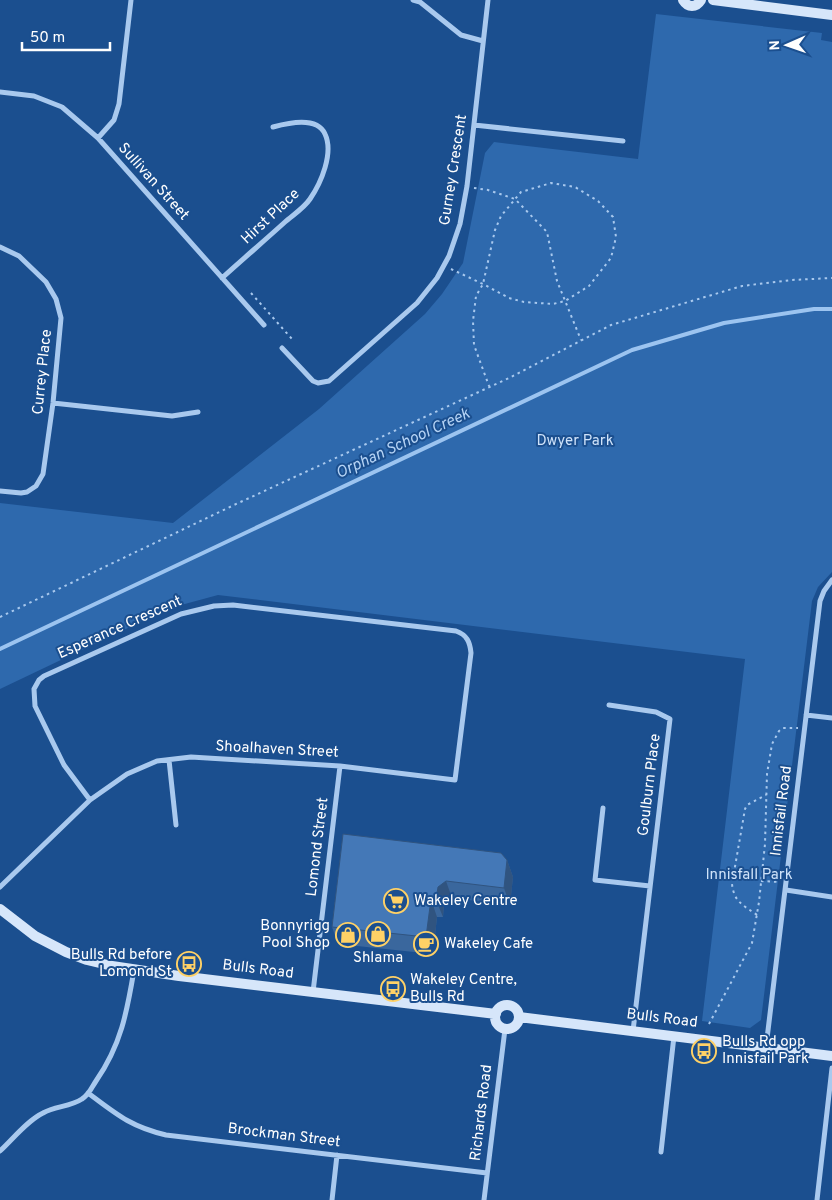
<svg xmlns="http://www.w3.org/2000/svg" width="832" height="1200" font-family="Overpass,sans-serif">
	<rect width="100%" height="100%" fill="#1b4f8f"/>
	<path fill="#2e69ad" d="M656 14 822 33 821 40 832 42V572L818 587 812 601 761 1020 750 1028 702 1021 745 659 218 595 170 608 0 689V503L173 523 319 409 425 314 442 294 463 263 485 153 494 142 638 159Z"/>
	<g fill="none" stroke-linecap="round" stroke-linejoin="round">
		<path stroke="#9cc4f0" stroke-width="4" d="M0 649 632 350 724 323 814 309H832"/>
		<path stroke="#a9c9ee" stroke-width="2" stroke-dasharray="2.5 4" stroke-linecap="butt" d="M474 188 488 190 515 199 547 232 557 281 581 340
			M451 269 483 284 509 298 524 302 553 304 565 301 589 286 611 258 616 237 613 217 598 201 575 187 551 183 521 192 501 216 495 230 483 284 476 296 473 321 474 345 489 386
			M251 293 292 339
			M0 617 234 505 509 378 611 325 742 286 792 280 832 278
			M761 881 779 882
			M757 915C743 905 734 902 732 884L745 809 747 805 766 795
			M709 1024 752 943 759 902 765 844 767 774 772 744 779 731 783 728H798"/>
		<path stroke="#a9c9ee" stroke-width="5" d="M413 0 420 2 461 35 483 41
			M0 92 34 96 62 107 98 138 264 325
			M474 125 623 141
			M98 138 114 120 119 104 131 0
			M0 247 19 256 46 282 56 299 61 318 53 403 43 474 36 486 27 492 21 493 0 491
			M222 278C243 259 264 241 285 222 293 215 304 208 310 199 321 183 334 153 325 134 317 116 288 123 273 127
			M282 348 313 381 318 383 329 381 417 303 437 278 449 256 460 224 467 186 488 0
			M53 403 172 416 198 412
			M609 705 656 712 670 719 633 1031
			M806 715 832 718
			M169 760 176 825
			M603 808 595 880 650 886
			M0 887 90 800 127 774 157 761 191 757 340 766 455 780 471 653C470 642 467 635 456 631L233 605 214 606 181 614 44 676 39 680 34 689 35 706 64 765 90 800
			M786 890 832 897
			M313 992 340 766
			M766 1047 820 601 824 591 832 580
			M88 1093C116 1114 131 1127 166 1135L487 1173
			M0 1151C12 1140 28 1120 43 1113 55 1106 70 1107 82 1099 89 1095 92 1087 96 1081 121 1045 127 1012 134 970
			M661 1152 674 1036
			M332 1200 337 1155
			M484 1200 505 1029
			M817 1200 832 1068"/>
		<path stroke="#d6e6fa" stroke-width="10" d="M683 0C688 8 696 8 701 0
			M713 0 832 15
			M0 909 35 936 66 952 87 960 112 966 179 976 496 1014
			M495 1017a12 12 0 1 1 24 0a12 12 0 1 1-24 0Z
			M519 1017 832 1056"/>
	</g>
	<path fill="#3a679d" d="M343 834 507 860 513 877 510 905 452 898 444 904 443 917H437L433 954 338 944 332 927Z"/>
	<path fill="#305480" d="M507 860 513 877 510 905 504 888Z
		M446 881 452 898 444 904 443 917 436 900 438 887Z
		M431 899 437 917 433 954 426 937Z"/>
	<path fill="#4478b7" stroke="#305480" d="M343 834 501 853 507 860 504 888 446 881 438 887 436 900 431 899 426 937 332 927Z"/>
	<defs>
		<symbol id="supermarket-ring" viewBox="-11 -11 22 22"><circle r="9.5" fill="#1b4f8f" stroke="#ffd166" stroke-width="1.5"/><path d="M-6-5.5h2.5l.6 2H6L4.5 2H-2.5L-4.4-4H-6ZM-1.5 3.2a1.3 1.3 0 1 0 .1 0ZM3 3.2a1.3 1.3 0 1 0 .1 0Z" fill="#ffd166"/></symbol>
		<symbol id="shop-ring" viewBox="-11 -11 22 22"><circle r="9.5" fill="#1b4f8f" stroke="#ffd166" stroke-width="1.5"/><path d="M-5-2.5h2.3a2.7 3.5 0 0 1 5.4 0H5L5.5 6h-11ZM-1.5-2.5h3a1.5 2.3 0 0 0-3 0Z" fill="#ffd166"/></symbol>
		<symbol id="cafe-ring" viewBox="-11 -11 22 22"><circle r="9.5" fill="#1b4f8f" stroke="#ffd166" stroke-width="1.5"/><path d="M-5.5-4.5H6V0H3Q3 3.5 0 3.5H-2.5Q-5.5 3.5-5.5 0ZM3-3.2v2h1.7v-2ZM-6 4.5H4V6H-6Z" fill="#ffd166"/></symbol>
		<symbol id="bus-ring" viewBox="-11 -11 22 22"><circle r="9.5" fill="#1b4f8f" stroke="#ffd166" stroke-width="1.5"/><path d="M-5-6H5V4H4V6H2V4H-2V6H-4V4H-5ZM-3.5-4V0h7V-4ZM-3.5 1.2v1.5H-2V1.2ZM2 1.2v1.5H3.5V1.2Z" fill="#ffd166"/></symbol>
	</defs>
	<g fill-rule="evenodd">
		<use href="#supermarket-ring" x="382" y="887" width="28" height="28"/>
		<use href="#shop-ring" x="364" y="920" width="28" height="28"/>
		<use href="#shop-ring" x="334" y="921" width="28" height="28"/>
		<use href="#cafe-ring" x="412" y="930" width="28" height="28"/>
		<use href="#bus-ring" x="175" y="950" width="28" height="28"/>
		<use href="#bus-ring" x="379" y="975" width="28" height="28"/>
		<use href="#bus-ring" x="690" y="1037" width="28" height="28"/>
	</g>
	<g text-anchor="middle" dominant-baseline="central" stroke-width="4" stroke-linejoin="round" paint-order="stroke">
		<g font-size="15" fill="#fff" stroke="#1b4f8f">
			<text transform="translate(454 170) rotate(-81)">Gurney Crescent</text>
			<text transform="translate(153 182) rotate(48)">Sullivan Street</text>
			<text transform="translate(271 217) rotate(-43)">Hirst Place</text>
			<text transform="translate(43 372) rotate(-84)">Currey Place</text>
			<text transform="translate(120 628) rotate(-24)">Esperance Crescent</text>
			<text transform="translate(277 750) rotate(3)">Shoalhaven Street</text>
			<text transform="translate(650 785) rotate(-83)">Goulburn Place</text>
			<text transform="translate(782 811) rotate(-83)">Innisfail Road</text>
			<text transform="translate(318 847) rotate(-83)">Lomond Street</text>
			<text transform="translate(258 970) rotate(7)">Bulls Road</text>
			<text transform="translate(662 1019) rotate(7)">Bulls Road</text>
			<text transform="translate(482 1113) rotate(-83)">Richards Road</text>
			<text transform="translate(284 1136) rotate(7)">Brockman Street</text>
		</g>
		<g font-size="15" fill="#cfe3fa" stroke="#1b4f8f">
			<text x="575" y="441">Dwyer Park</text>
			<text x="749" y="875">Innisfall Park</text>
		</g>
		<g font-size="15" fill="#fff" stroke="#1b4f8f" text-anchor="start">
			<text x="414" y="901">Wakeley Centre</text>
			<text x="330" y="926" text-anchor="end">Bonnyrigg<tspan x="330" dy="17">Pool Shop</tspan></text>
			<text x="444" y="944">Wakeley Cafe</text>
			<text x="172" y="955" text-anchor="end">Bulls Rd before<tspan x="172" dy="17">Lomond St</tspan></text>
			<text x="378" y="958" text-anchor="middle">Shlama</text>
			<text x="410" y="980">Wakeley Centre,<tspan x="410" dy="17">Bulls Rd</tspan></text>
			<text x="722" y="1042">Bulls Rd opp<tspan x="722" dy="17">Innisfail Park</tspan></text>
		</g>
		<g font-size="16" font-style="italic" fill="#b5d3f5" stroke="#1b4f8f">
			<text transform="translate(403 444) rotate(-25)">Orphan School Creek</text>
		</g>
	</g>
	<g transform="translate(787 45) rotate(268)" stroke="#1b4f8f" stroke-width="4" paint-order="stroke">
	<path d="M0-4L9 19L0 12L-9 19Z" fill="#ffffff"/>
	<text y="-8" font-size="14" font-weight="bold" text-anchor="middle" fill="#ffffff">N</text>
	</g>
	<path d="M22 42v8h88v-8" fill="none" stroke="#ffffff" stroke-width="2.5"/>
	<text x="30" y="42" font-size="15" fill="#ffffff" stroke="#1b4f8f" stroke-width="4" paint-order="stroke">50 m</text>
</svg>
